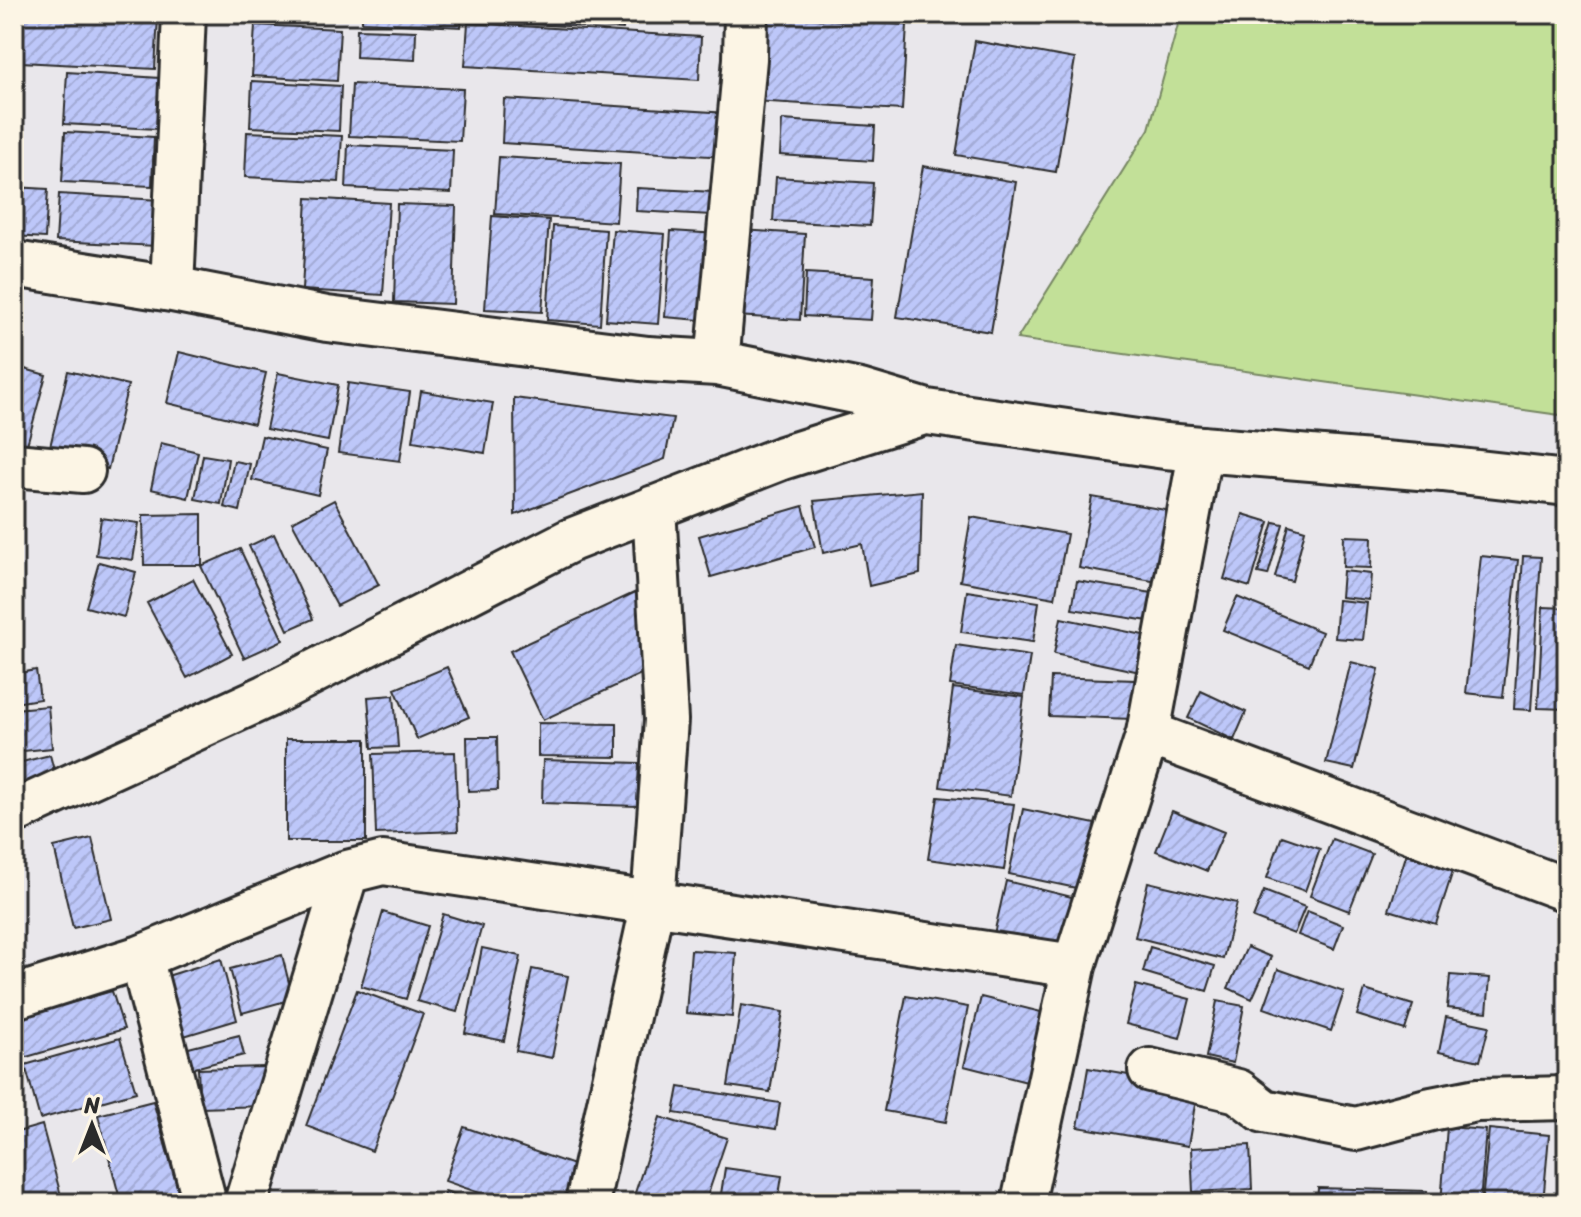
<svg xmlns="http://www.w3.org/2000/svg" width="1581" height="1217" font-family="Sriracha,sans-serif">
	<defs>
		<pattern id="building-hatch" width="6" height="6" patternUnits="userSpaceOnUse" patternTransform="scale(2)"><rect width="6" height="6" fill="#bdc7f9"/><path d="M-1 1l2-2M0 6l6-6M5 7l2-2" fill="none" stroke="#a3abd6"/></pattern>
	</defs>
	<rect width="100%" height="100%" fill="#e9e7eb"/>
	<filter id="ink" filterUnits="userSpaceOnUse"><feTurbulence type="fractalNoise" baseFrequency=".0125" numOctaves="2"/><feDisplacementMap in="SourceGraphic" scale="16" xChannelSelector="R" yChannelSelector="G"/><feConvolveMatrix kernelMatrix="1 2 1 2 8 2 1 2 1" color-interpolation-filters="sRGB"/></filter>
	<g filter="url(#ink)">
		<path fill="#c2e098" stroke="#768662" stroke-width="2" d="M1181 14H1567V416L1017 339 1149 129Z"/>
		<path fill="url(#building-hatch)" stroke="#2b2b2b" stroke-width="2" d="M23 14 158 16 155 69 21 62Z
			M362 14H462L461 27 362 22Z
			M513 14H624L623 29 512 23Z
			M645 14H743V20Z
			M757 15 907 25 902 110 751 101Z
			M468 23 701 37 699 80 465 66Z
			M255 25 340 29 337 81 252 76Z
			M357 29 416 31 415 60 356 57Z
			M975 41 1075 59 1056 172 956 155Z
			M67 72 160 78 157 129 64 124Z
			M252 81 341 86 339 131 250 127Z
			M352 84 463 89 460 141 349 136Z
			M504 99 728 113 725 157 502 143Z
			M782 120 875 126 873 161 780 155Z
			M65 132 154 137 152 186 62 182Z
			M247 132 342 136 339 182 245 177Z
			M348 145 453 150 451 193 346 188Z
			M499 157 620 164 616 222 495 214Z
			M923 166 1016 182 991 332 897 317Z
			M776 177 873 183 870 226 773 221Z
			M14 187 48 189 45 238 14 236Z
			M637 188 714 192 712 215 636 211Z
			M59 194 160 200 157 246 56 241Z
			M307 198 389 203 383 295 302 290Z
			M397 204 456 206 453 304 394 302Z
			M492 216 549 220 542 312 485 309Z
			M553 226 606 230 600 324 547 320Z
			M613 230 665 234 658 324 606 320Z
			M741 230 805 234 800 320 736 316Z
			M671 231 718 234 712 321 665 317Z
			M806 273 874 277 871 320 804 316Z
			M179 352 266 373 254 424 167 403Z
			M14 366 46 375 25 452 14 449Z
			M68 371 128 385 108 469 48 455Z
			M278 373 338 385 328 441 266 429Z
			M348 383 410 392 400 461 338 453Z
			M421 391 493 403 485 453 413 441Z
			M514 398 673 418 665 459 515 515Z
			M262 436 327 450 318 495 252 480Z
			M161 443 198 452 188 498 151 489Z
			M203 455 228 459 221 504 195 499Z
			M234 461 250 464 240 511 224 507Z
			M922 491 920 574 869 586 862 544 823 553 814 501Z
			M1092 497 1188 514 1175 585 1079 568Z
			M334 500 379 585 337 606 292 522Z
			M803 506 815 547 711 577 699 536Z
			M202 514V565H144L143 515Z
			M1243 514 1269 522 1250 587 1224 579Z
			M971 517 1067 534 1055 598 960 581Z
			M101 518 139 523 133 560 96 555Z
			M1274 522 1283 524 1268 575 1258 573Z
			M1289 525 1305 530 1292 581 1275 577Z
			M274 534 313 619 288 630 249 546Z
			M1344 536 1372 537 1371 568 1343 567Z
			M240 549 283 640 244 658 201 566Z
			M1481 556 1518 560 1503 697 1466 693Z
			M1523 556 1541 557 1531 710 1514 709Z
			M99 562 136 572 124 617 86 607Z
			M1343 571 1371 574 1369 600 1341 597Z
			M193 579 232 654 187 678 147 603Z
			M1077 581 1159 594 1155 622 1072 609Z
			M640 590 673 659 543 720 510 651Z
			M967 591 1039 602 1033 642 961 632Z
			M1237 597 1322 632 1309 665 1223 630Z
			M1338 600 1367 603 1363 640 1335 638Z
			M1543 607 1567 608V709L1538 708Z
			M1061 618 1158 638 1150 674 1054 654Z
			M956 645 1030 656 1024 695 950 685Z
			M1351 662 1379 669 1354 769 1326 763Z
			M447 667 469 717 417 739 395 689Z
			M36 670 40 699 14 703V674Z
			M1051 677 1135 680 1133 719 1049 716Z
			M953 688 1024 697 1011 796 940 787Z
			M1201 691 1246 712 1234 740 1188 718Z
			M394 695 398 747 372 748 368 697Z
			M48 706 52 748 14 752V709Z
			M538 723 617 724V757L538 756Z
			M467 737H497L498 790 468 791Z
			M286 739H366V841H286Z
			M455 752 458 831 376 834 373 754Z
			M50 755 57 782 14 791V764Z
			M543 760 639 763 637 806 542 803Z
			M938 797 1014 804 1004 870 928 859Z
			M1023 809 1095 824 1081 889 1009 874Z
			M1172 811 1224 832 1207 871 1156 851Z
			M1282 836 1320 849 1305 891 1267 878Z
			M92 838 111 919 73 928 54 847Z
			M1332 839 1372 854 1349 911 1310 896Z
			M1410 843 1457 858 1436 924 1389 910Z
			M1006 881 1076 898 1062 959 992 943Z
			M1148 882 1237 903 1223 959 1135 937Z
			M1264 891 1305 907 1294 934 1253 918Z
			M1307 911 1343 925 1334 949 1298 935Z
			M383 912 428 926 406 999 361 986Z
			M443 914 482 926 457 1012 417 1001Z
			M1150 947 1215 966 1207 991 1143 972Z
			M1247 947 1271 957 1252 999 1228 988Z
			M482 948 521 956 504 1041 465 1033Z
			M691 950 736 953 732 1017 686 1013Z
			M282 955 293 999 242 1013 230 969Z
			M221 959 237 1020 174 1039 158 979Z
			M532 969 568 976 552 1058 516 1051Z
			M1278 969 1344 992 1331 1031 1264 1008Z
			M1450 975 1490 978 1487 1012 1447 1008Z
			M1136 985 1190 999 1180 1038 1126 1024Z
			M357 990 423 1014 372 1151 306 1126Z
			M1365 990 1413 1005 1405 1030 1357 1015Z
			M112 991 124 1029 23 1058 14 1019Z
			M906 996 968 1007 946 1122 884 1111Z
			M981 997 1049 1014 1031 1083 964 1066Z
			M1217 1001 1244 1006 1233 1063 1206 1057Z
			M741 1005 783 1012 770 1092 728 1086Z
			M1446 1017 1489 1026 1480 1061 1439 1052Z
			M239 1035 244 1055 183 1071 177 1051Z
			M120 1038 136 1092 40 1119 25 1065Z
			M263 1067 264 1106 200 1108 198 1069Z
			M1088 1068 1198 1087 1188 1146 1078 1127Z
			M679 1087 780 1103 776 1129 674 1113Z
			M153 1101 179 1194 151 1203H121L98 1115Z
			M660 1117 727 1138 705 1203H645L633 1199Z
			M42 1125 63 1203H14V1133Z
			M464 1127 588 1170 576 1203H508L445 1181Z
			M1447 1127 1486 1130 1480 1203H1441Z
			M1489 1129 1549 1135 1543 1203H1482Z
			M1250 1145 1252 1189 1193 1192 1191 1148Z
			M725 1168 782 1176 778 1202 721 1194Z
			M1318 1188 1427 1191 1426 1203H1317Z
			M445 1191 481 1203H441Z
			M718 1198 752 1203H717Z
			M1250 1199V1203H1189V1200Z"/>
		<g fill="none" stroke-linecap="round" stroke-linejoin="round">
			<defs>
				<path id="minor" d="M172 289 184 14
					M717 363 745 59 746 14
					M1201 448 1148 733 1567 890
					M14 465 83 471
					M14 812 267 696 571 540 782 458 927 412
					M141 957 205 1203
					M14 997 141 957 347 872
					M1150 1070 1238 1091 1264 1111 1356 1129 1431 1109 1477 1100 1567 1098
					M246 1203 347 872 383 863 1074 966
					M587 1203 653 903 666 720 654 507
					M1023 1203 1074 966 1148 733"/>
				<path id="tertiary" d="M14 264 172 289 327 319 648 359 717 363 860 392 927 412 1165 446 1443 469 1567 483"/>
			</defs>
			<use href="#minor" stroke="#2b2b2b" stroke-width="48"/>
			<use href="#tertiary" stroke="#2b2b2b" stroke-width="50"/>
			<use href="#minor" stroke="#fcf5e5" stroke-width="42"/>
			<use href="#tertiary" stroke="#fcf5e5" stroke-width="44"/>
		</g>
	</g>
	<rect width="1581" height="1217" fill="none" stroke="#fcf5e5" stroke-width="48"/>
	<rect x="24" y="24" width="1533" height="1169" fill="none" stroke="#2b2b2b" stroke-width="3" filter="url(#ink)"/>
	<g transform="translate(92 1125)" stroke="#fcf5e5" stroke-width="6" paint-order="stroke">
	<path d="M0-6L14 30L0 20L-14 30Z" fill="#2b2b2b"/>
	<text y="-12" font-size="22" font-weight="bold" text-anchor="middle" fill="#2b2b2b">N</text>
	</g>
</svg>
